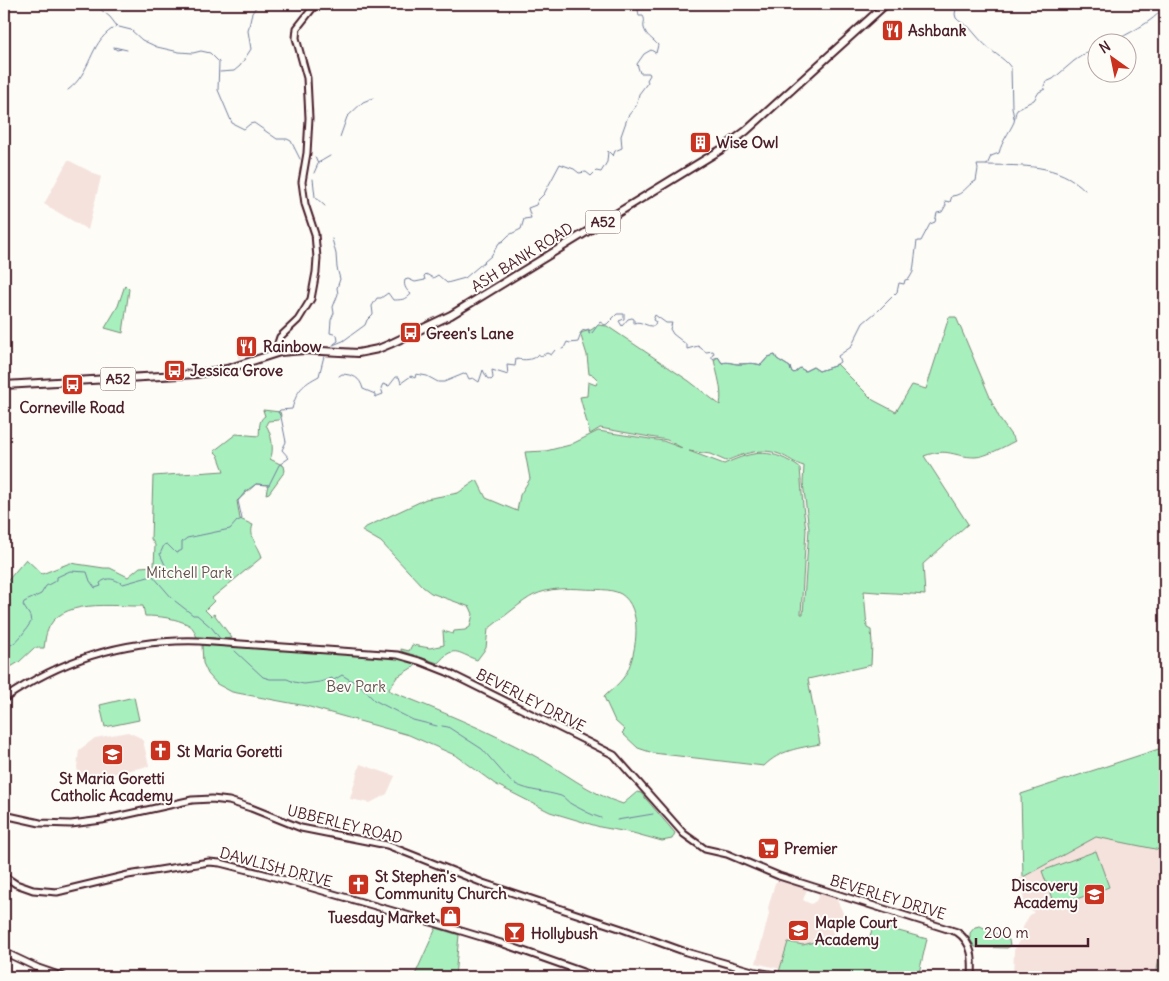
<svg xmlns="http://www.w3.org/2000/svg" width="1169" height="981" font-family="Delius,sans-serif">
	<rect width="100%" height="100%" fill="#fdfcf7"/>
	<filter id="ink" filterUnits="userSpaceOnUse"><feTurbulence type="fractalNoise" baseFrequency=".02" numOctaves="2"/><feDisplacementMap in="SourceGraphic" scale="10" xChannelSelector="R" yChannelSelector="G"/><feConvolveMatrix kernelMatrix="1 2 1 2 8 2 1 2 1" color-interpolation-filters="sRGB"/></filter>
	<g filter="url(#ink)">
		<path fill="#f5e2dd" d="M68 160 101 177 88 230 44 204Z
			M237 340H252V352L238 359Z
			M128 732 139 737 143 741 149 766 98 777H79L77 767 79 750 95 738Z
			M360 764 395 776 387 794 370 803 350 799Z
			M1096 837 1165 851V918L1156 977H1013L1014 950 1019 943V935L1029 916 1034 912 1026 908 1019 879Z
			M779 880 807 889 803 900 811 904 816 901 820 893 836 898 844 915 829 924 835 937 829 941 821 940 803 945 788 942 780 969 756 963 769 914 768 908 775 883Z"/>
		<path fill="#a7f0be" stroke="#788874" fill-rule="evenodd" d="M125 285 129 289 123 333 105 328 118 306Z
			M949 317H956L995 409 1001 421 1015 441C1005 446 986 457 975 457 954 457 948 447 924 456L968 524 923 564 925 595C904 593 884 593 864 591L867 628 871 630 872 643 871 665 808 679 820 744C799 748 780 750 764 766L653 753 638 748 622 733 625 730 615 721 604 697C612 689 622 682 627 672 637 651 643 608 621 594 610 588 595 590 583 589 567 588 549 588 534 595 523 600 499 621 488 629L486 648 477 660C456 652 454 645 438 663L401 651V649L409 651 412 645 430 648 444 645 443 631 453 634 454 631 465 630 470 627 473 614 470 607 431 593 423 587 381 542 362 531 364 528 426 499 458 493 477 480 486 498 517 511 520 495 530 479 525 452 546 451 570 445 598 431 663 441 682 448 667 440 600 428 590 434 580 397 587 396 588 382 596 385 598 380 593 375 589 374 587 355 580 333 591 330 598 325 607 326 689 381 720 405C723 390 717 374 714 360L718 357 722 363C729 361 732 364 739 364 749 364 750 362 761 365L768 357 775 355 777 359 790 367 791 371 794 373 800 368 805 371 813 367 819 371 834 366 837 364 873 400 896 412 912 385 926 389ZM689 451 710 454 726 461C743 454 761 447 779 454 788 457 795 464 804 466L803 483 809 529 803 614H801L806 530 803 506 800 468C772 448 755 450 724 464Z
			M263 410 280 412 281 415 279 420 268 421 266 425C271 432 275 451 270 459L284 466 285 471 269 493 266 494 268 485 256 484 237 501 240 519 253 525C248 537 259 546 262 557L212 598 214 601 205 610 211 616 214 614 232 638 217 641 215 638H197C195 633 194 628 189 625 176 618 159 616 145 616L143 606C114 607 58 597 47 632 45 637 45 643 44 648H34L19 662 4 671V585L26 559 42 574 70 563 104 568H110L128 577 140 567 154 566 155 545 151 539 153 476 224 471 218 455 214 451 236 434 259 436C260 429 258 420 265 416Z
			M202 645 397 657 418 664 397 677 389 689 390 691C438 710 487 730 533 755 563 771 590 794 623 804L637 792 641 793 675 833 672 839 662 841 633 833 600 827 550 812 495 784 457 756 409 735 306 706 232 692 217 684 208 674 203 663Z
			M134 697 139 720 105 727 100 705Z
			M1165 747V851L1096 837 1023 877 1021 794Z
			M1096 851 1109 887 1055 907 1042 871Z
			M1165 918V977H1156Z
			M874 924 927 939 918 977H832L779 972 788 942 803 945 821 940 829 941 835 937C845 938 853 942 861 936L869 939Z
			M980 926 1009 940 1010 946 1007 948 975 947 970 939V933L975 927Z
			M436 928 459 935 455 977H414Z"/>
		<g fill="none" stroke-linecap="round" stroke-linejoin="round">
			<path stroke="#717e9c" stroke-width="1" d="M94 4 110 17 117 26 115 27
				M957 4 955 14 956 18C959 22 965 24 969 27 976 35 982 43 991 50 998 56 1006 60 1011 68L1012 107 1014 118
				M119 27 131 30 142 40 157 47 179 52 193 53 201 51 210 53 219 62 218 90 232 123 244 129 250 124 254 123 277 139H287L291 141 300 159
				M1115 41C1130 32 1158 20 1165 4
				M114 47 127 50
				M114 48 117 50 121 49
				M220 72 234 71 240 66 251 49 248 31 252 13 258 4
				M68 90C92 72 89 44 112 29
				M340 137 347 117 363 102 373 98
				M318 163 330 156
				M987 165C1022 166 1058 163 1085 190
				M314 173 318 164 315 157
				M313 179 315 197 325 206
				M332 239 336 254 337 268 340 279 337 288 338 294 333 307 334 313 331 320 330 333 337 335 338 341 334 344
				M878 311 897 292 899 283 904 284 905 280 909 279 913 272 917 241H921L930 224 935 222 937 213 942 212 946 205 945 201 950 202 952 196C964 195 966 185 976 181L978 169 977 165H987L991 156 999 153C1002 141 1009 133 1014 122 1015 117 1015 114 1017 109L1034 100 1039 92 1045 89 1044 86 1046 82 1053 79 1074 61 1096 46
				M333 345 343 341 365 325 367 320 373 314 372 306 377 298H381L388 293 393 300C399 300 407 300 411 294 407 291 403 286 405 280L408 279 415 282 425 280 424 276 426 274 433 278 438 275 447 283 465 278 491 256 499 243 503 241 509 235 521 229 524 219 531 218 528 208 536 205 538 200 544 194 560 164 574 169 579 173 586 172 591 176 596 171 601 172 607 162 608 151 613 156 615 151 622 148 621 136 628 116 636 106 639 94 648 82 647 80 650 75 649 73H640L637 64 644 54 651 50 656 53 658 45C653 39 646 36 644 28 643 23 646 21 643 16H639L637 4
				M562 349 564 348 567 342 570 343 578 342 582 331 589 329V334L592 333 600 322 605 325 607 324 617 314H624V319L619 321 622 326 628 319 632 318 634 319V323C641 320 646 327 654 326L656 322 653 320 655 315 666 323H672L670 329 673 334 687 345V349L698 346 706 352 713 351 714 353 712 356V359L718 357 722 363C729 361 732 364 739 364 749 364 750 362 761 365L768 357 775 355 777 359 790 367 791 371 794 373 800 368 805 371 813 367 819 371 834 366 840 362 838 356 851 347 863 323 875 313
				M339 376 342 374C353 375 360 377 363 389L375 394V397L383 394 381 388 383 384 389 386 396 377H399L401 383 411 376 415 378 416 374 427 376 438 382H444L466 373 469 379 473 378 479 382 483 370 487 378 491 380 493 378 492 370 508 375 507 365 515 366 516 359C525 360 532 361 538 354L541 356 547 353 551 355 555 350
				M153 576 172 598
				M175 601 193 615H197L212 628 221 640
				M235 651 263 677 270 679H287L294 682 304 684 320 682 332 678 334 680 342 675 352 681H356L374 700 413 720 437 726
				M4 662 8 661 10 645C18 643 26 629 31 622L30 616 23 605 24 602 41 594 46 586 57 580V577L70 571 87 572 90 581 95 588 101 586 100 583C108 576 114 579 123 584L152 576 155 573 163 572 166 567 160 554 164 545 167 544 176 553 182 550V542L187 538 230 529 237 521 242 519 238 501 245 492 256 484 269 485 279 465 289 458 282 450 286 442 281 417 278 412 280 410 292 409C297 390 302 385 319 376L324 356
				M442 726 448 727 482 749 512 783
				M515 784C531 792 545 791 561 796 566 798 568 803 573 805 583 810 591 815 601 818
				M617 820 653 814"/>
			<defs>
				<path id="secondary" d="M280 352 278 343 280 337 298 320 311 299 316 272 317 258 315 234 305 204 302 182 307 153 309 118 307 78 296 38 297 28 316 4
					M4 699C63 658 127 639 199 641L398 655 419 661 447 672 614 755 684 834 705 849 727 854 779 876 957 932C973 943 973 959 972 977
					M4 815 40 823 71 824 102 820 192 800 212 799 229 801 251 808 301 828 387 845 483 883 622 929 686 952 756 972 787 977
					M4 876 16 884 33 890 57 892 128 875 209 862 220 863 264 874 438 924 501 943 597 977"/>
				<path id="primary" d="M4 952 38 968 64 977"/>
				<path id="highway" d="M4 385 196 374 227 369 280 352 304 350 358 353 378 349 390 344 451 315 722 149 746 131 886 4"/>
			</defs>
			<use href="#secondary" stroke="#4a1f2b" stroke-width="9"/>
			<use href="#primary" stroke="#4a1f2b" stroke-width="9"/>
			<use href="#highway" stroke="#4a1f2b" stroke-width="10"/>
			<use href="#secondary" stroke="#fdfcf7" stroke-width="5"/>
			<use href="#primary" stroke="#fdfcf7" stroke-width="5.5"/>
			<use href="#highway" stroke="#fdfcf7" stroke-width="6"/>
		</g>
	</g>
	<defs>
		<symbol id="restaurant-square" viewBox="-11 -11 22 22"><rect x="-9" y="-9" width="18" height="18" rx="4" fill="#c8321e" stroke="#fdfcf7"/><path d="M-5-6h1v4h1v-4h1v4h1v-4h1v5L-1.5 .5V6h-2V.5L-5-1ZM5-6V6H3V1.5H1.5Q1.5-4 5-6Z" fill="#fff"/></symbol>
		<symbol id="building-square" viewBox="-11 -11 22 22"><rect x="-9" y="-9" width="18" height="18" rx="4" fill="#c8321e" stroke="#fdfcf7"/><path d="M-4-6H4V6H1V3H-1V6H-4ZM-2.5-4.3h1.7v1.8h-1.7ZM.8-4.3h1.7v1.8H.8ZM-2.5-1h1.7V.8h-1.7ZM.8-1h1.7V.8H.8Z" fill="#fff"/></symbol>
		<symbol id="bus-square" viewBox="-11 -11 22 22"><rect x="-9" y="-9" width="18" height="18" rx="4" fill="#c8321e" stroke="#fdfcf7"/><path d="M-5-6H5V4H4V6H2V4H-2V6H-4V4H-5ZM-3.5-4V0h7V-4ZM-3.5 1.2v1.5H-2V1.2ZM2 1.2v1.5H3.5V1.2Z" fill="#fff"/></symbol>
		<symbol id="church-square" viewBox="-11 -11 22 22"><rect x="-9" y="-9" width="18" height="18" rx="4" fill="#c8321e" stroke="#fdfcf7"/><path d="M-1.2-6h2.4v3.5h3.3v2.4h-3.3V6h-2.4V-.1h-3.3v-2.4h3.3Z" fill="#fff"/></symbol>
		<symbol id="school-square" viewBox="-11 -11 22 22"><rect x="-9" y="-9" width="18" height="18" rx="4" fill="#c8321e" stroke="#fdfcf7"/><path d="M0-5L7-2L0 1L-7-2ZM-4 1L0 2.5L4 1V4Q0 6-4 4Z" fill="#fff"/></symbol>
		<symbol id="supermarket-square" viewBox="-11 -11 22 22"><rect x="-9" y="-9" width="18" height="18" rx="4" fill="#c8321e" stroke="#fdfcf7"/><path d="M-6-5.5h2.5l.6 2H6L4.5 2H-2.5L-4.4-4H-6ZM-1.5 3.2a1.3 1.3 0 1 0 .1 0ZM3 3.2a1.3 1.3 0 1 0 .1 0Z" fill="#fff"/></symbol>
		<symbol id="shop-square" viewBox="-11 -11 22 22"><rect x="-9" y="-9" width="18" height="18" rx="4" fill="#c8321e" stroke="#fdfcf7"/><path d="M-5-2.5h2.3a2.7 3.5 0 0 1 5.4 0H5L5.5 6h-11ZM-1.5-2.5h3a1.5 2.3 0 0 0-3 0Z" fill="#fff"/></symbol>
		<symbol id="bar-square" viewBox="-11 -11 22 22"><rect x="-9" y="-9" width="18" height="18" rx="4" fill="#c8321e" stroke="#fdfcf7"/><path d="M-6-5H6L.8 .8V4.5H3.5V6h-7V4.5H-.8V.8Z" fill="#fff"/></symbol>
	</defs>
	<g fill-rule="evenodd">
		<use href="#restaurant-square" x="880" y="18" width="25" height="25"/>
		<use href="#building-square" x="688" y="130" width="25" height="25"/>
		<use href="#bus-square" x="398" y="320" width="25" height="25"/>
		<use href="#restaurant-square" x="234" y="334" width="25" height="25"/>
		<use href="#bus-square" x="162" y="358" width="25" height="25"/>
		<use href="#bus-square" x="60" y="372" width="25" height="25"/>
		<use href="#church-square" x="148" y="738" width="25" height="25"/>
		<use href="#school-square" x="100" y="742" width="25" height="25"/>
		<use href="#supermarket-square" x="756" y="836" width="25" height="25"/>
		<use href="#church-square" x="346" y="872" width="25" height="25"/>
		<use href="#school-square" x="1082" y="882" width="25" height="25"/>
		<use href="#shop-square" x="438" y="904" width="25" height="25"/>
		<use href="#school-square" x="786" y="918" width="25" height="25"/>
		<use href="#bar-square" x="502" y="920" width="25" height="25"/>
	</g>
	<g text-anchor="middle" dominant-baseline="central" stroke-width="4" stroke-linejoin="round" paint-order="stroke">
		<g fill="#fdfcf7" stroke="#806168" stroke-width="1">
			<rect x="585.5" y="210.5" width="35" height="23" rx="4"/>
			<rect x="100.5" y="367.5" width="35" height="23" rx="4"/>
		</g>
		<g font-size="14" font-weight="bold" fill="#4a1f2b">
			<text x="603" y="222">A52</text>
			<text x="118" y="379">A52</text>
		</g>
		<g font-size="15" font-weight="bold" fill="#4a1f2b" stroke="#fdfcf7" text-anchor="start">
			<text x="908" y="30">Ashbank</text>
			<text x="716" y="142">Wise Owl</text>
			<text x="426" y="333">Green's Lane</text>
			<text x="263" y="346">Rainbow</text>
			<text x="190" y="370">Jessica Grove</text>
			<text x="72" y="407" text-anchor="middle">Corneville Road</text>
			<text x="177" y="751">St Maria Goretti</text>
			<text x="112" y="778" text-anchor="middle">St Maria Goretti<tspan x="112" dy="17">Catholic Academy</tspan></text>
			<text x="784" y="848">Premier</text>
			<text x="375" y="876">St Stephen's<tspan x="375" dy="17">Community Church</tspan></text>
			<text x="1078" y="885" text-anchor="end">Discovery<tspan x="1078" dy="17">Academy</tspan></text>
			<text x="435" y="917" text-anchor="end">Tuesday Market</text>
			<text x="815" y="922">Maple Court<tspan x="815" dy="17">Academy</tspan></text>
			<text x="531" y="933">Hollybush</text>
		</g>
		<g font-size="15" fill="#4a1f2b" stroke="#fdfcf7">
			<text transform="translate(522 257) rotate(-32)">ASH BANK ROAD</text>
			<text transform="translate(531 700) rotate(27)">BEVERLEY DRIVE</text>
			<text transform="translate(345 824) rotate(14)">UBBERLEY ROAD</text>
			<text transform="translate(276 867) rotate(15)">DAWLISH DRIVE</text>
			<text transform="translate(888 897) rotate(17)">BEVERLEY DRIVE</text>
		</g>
		<g font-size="15" fill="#615350" stroke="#fdfcf7">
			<text x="189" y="572">Mitchell Park</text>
			<text x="356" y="686">Bev Park</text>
		</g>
	</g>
	<rect width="1169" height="981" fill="none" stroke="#fdfcf7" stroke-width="20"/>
	<rect x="10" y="10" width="1149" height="961" fill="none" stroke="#4a1f2b" stroke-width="2" filter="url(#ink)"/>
	<g transform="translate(1112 58) rotate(327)"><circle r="24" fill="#fdfcf7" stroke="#b5a4a5"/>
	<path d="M0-4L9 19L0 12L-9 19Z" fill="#c8321e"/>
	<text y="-8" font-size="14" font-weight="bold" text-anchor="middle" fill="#4a1f2b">N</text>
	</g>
	<path d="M976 938v8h112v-8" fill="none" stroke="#4a1f2b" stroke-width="2.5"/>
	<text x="984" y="938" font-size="15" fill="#4a1f2b" stroke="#fdfcf7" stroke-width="4" paint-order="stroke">200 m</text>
</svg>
